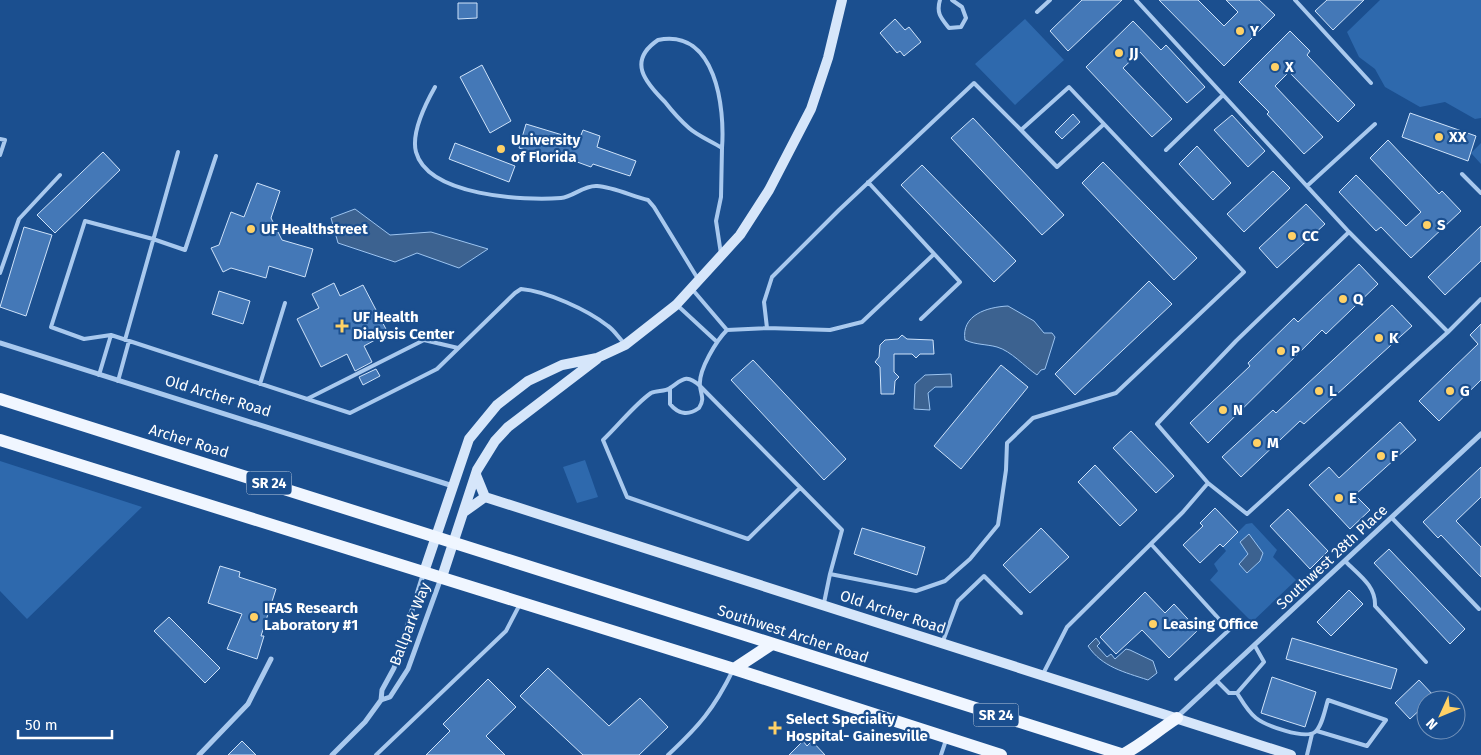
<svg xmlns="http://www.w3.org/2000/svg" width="1481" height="755" font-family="'Fira Sans',sans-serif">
	<rect width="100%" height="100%" fill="#1b4f8f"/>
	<path fill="#2e69ad" d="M1380 0H1481V118L1475 119 1445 102 1420 107 1385 87 1375 69 1359 57 1347 32Z
		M1025 19 1064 60 1015 105 975 64Z
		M1481 143V164L1471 153Z
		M585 460 598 497 577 503 563 467Z
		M0 461 142 507 27 619 0 591Z
		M1252 523 1277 550 1273 557 1296 580 1252 622 1210 580 1218 571 1214 564 1226 551 1223 547 1246 524Z"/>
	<path fill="#3c6290" stroke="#9cc4f0" d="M355 209 390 235 431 232 488 249 459 268 417 253 395 262 338 243 331 218Z
		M1008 306 1034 321 1044 333H1052L1055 337 1045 369 1041 370 1037 375C1024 366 1011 351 997 347 986 344 976 345 965 340 961 315 987 307 1008 306Z
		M951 374 952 387H935L928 393 930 410 914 409 915 384 925 375Z
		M1249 534 1263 553 1260 561 1247 573 1239 564 1248 554 1240 542Z
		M1096 638 1100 643 1097 646 1107 657 1111 654 1115 659 1126 649 1130 650 1153 661 1157 673 1148 680C1124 672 1102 667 1088 646Z"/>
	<path fill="#4478b7" stroke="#cfe3fa" d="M1082 0H1122L1068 51 1050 31Z
		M1159 0H1198L1224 26 1238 12 1226 0H1259L1275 15 1224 66Z
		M1327 0H1364L1333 30 1315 11Z
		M458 3H477V18L458 19Z
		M895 19 905 30 909 27 921 42 904 56 900 51 897 53 880 33Z
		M1133 21 1161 50 1166 45 1205 87 1187 103 1140 52 1123 68 1172 119 1152 137 1086 67Z
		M1290 31 1310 51 1307 55 1355 105 1338 122 1289 72 1275 86 1323 137 1304 154 1267 114 1269 112 1239 82Z
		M482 65 511 121 490 133 460 77Z
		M1410 113 1476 136 1468 161 1402 137Z
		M1073 114 1080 122 1062 139 1055 132Z
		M1232 115 1265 151 1248 167 1214 130Z
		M973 118 1064 215 1042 235 951 138Z
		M526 124 579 140 583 130 600 136 597 147 636 161 630 176 593 164 591 167 569 159 567 163 519 148Z
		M1388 140 1439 194 1442 191 1461 211 1411 258 1381 227 1376 231 1339 192 1356 175 1406 226 1421 212 1370 158Z
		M455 143 515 166 509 182 449 159Z
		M1197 146 1231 183 1213 200 1179 164Z
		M103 152 120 170 55 233 37 215Z
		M1103 162 1197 258 1174 280 1082 183Z
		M922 165 1016 261 994 282 901 185Z
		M1273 171 1290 188 1244 232 1227 214Z
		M257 183 280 191 271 218 282 240 313 249 305 277 269 266 266 278 231 268 223 272 211 248 219 245 231 212 244 217Z
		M1306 204 1325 224 1277 268 1259 248Z
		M1481 226V261L1445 295 1428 277Z
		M24 227 52 235 26 316 0 307Z
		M1359 264 1378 284 1326 334 1322 330 1208 443 1190 423 1250 366 1248 363 1294 318 1298 322Z
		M1149 281 1172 304 1075 395 1055 374Z
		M334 283 340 296 363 285 388 333 364 346 372 362 355 371 347 354 321 367 297 319 319 308 312 294Z
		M219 291 250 301 243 324 212 314Z
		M1392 305 1412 326 1304 424 1300 421 1241 477 1222 457 1273 410 1276 413Z
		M1481 324V380L1439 421 1419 401 1478 344 1470 335Z
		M902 335 907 339 933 340 934 354H920L916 358 912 354H894V372L899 377 895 381 894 394H881L880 367 875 362 879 357 880 345 885 340 898 339Z
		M753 360 846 459 824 480 731 380Z
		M1001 365 1028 387 961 469 934 446Z
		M376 369 380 376 363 385 359 377Z
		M1400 422 1416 440 1355 495 1370 510 1350 529 1309 485 1329 467 1339 478Z
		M1131 431 1174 476 1156 493 1113 448Z
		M1095 465 1137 510 1120 526 1078 482Z
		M1481 467V497L1456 521 1481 547V577L1441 535 1438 538 1423 522Z
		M1215 508 1238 532 1223 547 1220 544 1200 563 1183 545 1203 526 1200 523Z
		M1288 509 1328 551 1310 569 1270 526Z
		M862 528 925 547 917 575 854 554Z
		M1041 528 1069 557 1030 593 1003 565Z
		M1389 549 1465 629 1450 644 1374 563Z
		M220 566 240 572 239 577 276 589 261 636H264L257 659 227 649 242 614 208 603Z
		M1349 590 1363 604 1331 636 1317 622Z
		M1145 592 1165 613 1174 604 1198 630 1169 658 1142 630 1116 654 1100 637Z
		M169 617 220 668 205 683 154 631Z
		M1292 638 1397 669 1391 689 1286 659Z
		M548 668 609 726 640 698 668 727 639 755H583L520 696Z
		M1272 677 1316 692 1305 727 1261 713Z
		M488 679 516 707 486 736 505 755H426L450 731 443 724Z
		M1419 680 1434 696 1426 700V704L1410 719 1395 703Z
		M242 741 256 755H228Z
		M803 741 807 746 812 741 825 755H789Z"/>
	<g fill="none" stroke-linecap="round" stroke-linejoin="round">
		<path stroke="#a9c9ee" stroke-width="4" d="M940 0C936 13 941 18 949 28L961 27 966 18 962 7 952 0
			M1136 0 1349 232 1448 332
			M1295 0 1371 83
			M1037 12 1050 0
			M435 87C426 103 411 133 416 152 428 196 524 201 561 198 573 197 584 185 597 186 613 187 632 196 648 200L654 207 698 279
			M1021 130 1057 167 1104 124
			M0 139 5 140 0 155
			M1166 150 1223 95
			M216 156 185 250 153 239 85 221 51 327 84 339 111 335 350 413 437 369 515 293 521 289C546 291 588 310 608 326 614 330 619 338 624 343
			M1462 174 1481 193
			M868 182 960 282 921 319
			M1307 186 1375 124
			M1349 232 1236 341 1157 424 1208 483 1247 514 1448 332 1481 299
			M721 254 716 221 721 197 722 148C711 141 698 136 689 128 680 120 672 111 665 102 645 82 627 61 658 40 716 28 725 108 722 148
			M0 273 19 219 60 175
			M692 289 727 330
			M677 305 716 341
			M767 328 830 330 862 322 934 254
			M125 340 178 152
			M99 375 111 335
			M118 381 129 341
			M260 384 285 303
			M670 389V404C678 414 688 416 699 408 705 399 701 395 700 386 698 370 717 340 727 330L767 328 764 302 772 277 839 210 974 83 1021 130 1069 87 1244 272 1116 393 1033 418 1007 443 1006 470 998 525 970 559 945 581 916 591 830 574 842 530 700 386C686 373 682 380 670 388 665 392 657 390 651 393 634 405 619 425 603 440L627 497 748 539 800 488
			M307 399 424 340 458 348
			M1392 518 1479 609
			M1151 544 1229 630 1176 679
			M1346 562C1359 575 1376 586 1375 606L1426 662
			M824 603 830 574
			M943 641 958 601 984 576 1021 613
			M1043 674 1067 627 1183 512 1208 483
			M1217 681 1229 693H1237L1264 662 1255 646
			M1237 693C1242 701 1248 712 1256 718 1265 725 1304 740 1315 732 1322 727 1325 709 1328 700L1386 720 1367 746 1317 731
			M376 755 506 631 520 604
			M668 755C699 726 714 709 733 670
			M941 755 946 740
			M1307 755 1312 734"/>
		<path stroke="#a9c9ee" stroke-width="5" d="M0 343 453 486
			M381 700 390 697 408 669 441 578
			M1177 717 1481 434
			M199 755 248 704 271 659
			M332 755 365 722 381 700 382 690 394 668 424 572"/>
		<path stroke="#d6e6fa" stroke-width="10" d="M476 475 485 497
			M485 497 1291 755
			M464 512 485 497
			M424 572 469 439 497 405 528 381 562 365 597 358 625 345 676 305 740 235 769 190 811 109 828 58 842 0
			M442 577 477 470 495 441 508 427 597 359"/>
		<path stroke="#f0f6ff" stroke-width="12" d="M0 399 1124 755
			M0 440 734 669 1001 755
			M734 669 772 644
			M1122 755C1142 745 1158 730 1177 718"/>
	</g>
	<g fill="#ffd166" stroke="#1b4f8f" stroke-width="2">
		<circle cx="1240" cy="31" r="5"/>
		<circle cx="1119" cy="53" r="5"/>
		<circle cx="1275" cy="67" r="5"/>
		<circle cx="1439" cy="137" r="5"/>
		<circle cx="501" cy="149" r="5"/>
		<circle cx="1427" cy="225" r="5"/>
		<circle cx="251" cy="229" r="5"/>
		<circle cx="1292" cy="236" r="5"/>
		<circle cx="1343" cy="299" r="5"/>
		<path d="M339.5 318.5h5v5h5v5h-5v5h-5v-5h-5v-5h5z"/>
		<circle cx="1379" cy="338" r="5"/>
		<circle cx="1281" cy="351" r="5"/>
		<circle cx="1319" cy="391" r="5"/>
		<circle cx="1450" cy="391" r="5"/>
		<circle cx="1223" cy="410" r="5"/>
		<circle cx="1257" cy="443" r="5"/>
		<circle cx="1381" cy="456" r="5"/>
		<circle cx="1339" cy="498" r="5"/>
		<circle cx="254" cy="617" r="5"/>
		<circle cx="1153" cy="624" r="5"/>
		<path d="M772.5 720.5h5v5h5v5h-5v5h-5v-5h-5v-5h5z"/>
	</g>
	<g text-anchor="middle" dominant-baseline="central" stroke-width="4.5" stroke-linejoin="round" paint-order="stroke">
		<g fill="#1b4f8f" stroke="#bbcadd" stroke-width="1">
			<rect x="246.5" y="471.5" width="45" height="23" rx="4"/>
			<rect x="973.5" y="703.5" width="45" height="23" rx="4"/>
		</g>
		<g font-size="14" font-weight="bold" fill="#fff">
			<text x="269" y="483">SR 24</text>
			<text x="996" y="715">SR 24</text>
		</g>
		<g font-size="15" font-weight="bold" fill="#fff" stroke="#1b4f8f" text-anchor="start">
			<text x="1250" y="31">Y</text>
			<text x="1129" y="53">JJ</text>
			<text x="1285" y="67">X</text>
			<text x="1449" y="137">XX</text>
			<text x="511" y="140">University<tspan x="511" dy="17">of Florida</tspan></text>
			<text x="1437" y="225">S</text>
			<text x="261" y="229">UF Healthstreet</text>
			<text x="1302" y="236">CC</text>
			<text x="1353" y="299">Q</text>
			<text x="353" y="317">UF Health<tspan x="353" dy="17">Dialysis Center</tspan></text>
			<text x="1389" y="338">K</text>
			<text x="1291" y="351">P</text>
			<text x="1329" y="391">L</text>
			<text x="1460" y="391">G</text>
			<text x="1233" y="410">N</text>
			<text x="1267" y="443">M</text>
			<text x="1391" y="456">F</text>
			<text x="1349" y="498">E</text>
			<text x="264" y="608">IFAS Research<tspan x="264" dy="17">Laboratory #1</tspan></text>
			<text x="1163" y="624">Leasing Office</text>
			<text x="786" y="719">Select Specialty<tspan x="786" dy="17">Hospital- Gainesville</tspan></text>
		</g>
		<g font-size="15" fill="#fff" stroke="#1b4f8f">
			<text transform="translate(218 396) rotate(17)">Old Archer Road</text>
			<text transform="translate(189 441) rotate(17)">Archer Road</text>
			<text transform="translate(1332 557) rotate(-43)">Southwest 28th Place</text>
			<text transform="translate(893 612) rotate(18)">Old Archer Road</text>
			<text transform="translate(410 624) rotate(-69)">Ballpark Way</text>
			<text transform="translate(793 634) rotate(18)">Southwest Archer Road</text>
		</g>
	</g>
	<g transform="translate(1441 715) rotate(226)"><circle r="24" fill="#1b4f8f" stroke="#7695bc"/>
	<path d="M0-4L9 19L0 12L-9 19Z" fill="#ffd166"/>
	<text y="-8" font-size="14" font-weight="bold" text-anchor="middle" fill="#ffffff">N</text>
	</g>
	<path d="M18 730v8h94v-8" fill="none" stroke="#ffffff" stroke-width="2.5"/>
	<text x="25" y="730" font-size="15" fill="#ffffff" stroke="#1b4f8f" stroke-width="4" paint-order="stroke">50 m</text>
</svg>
